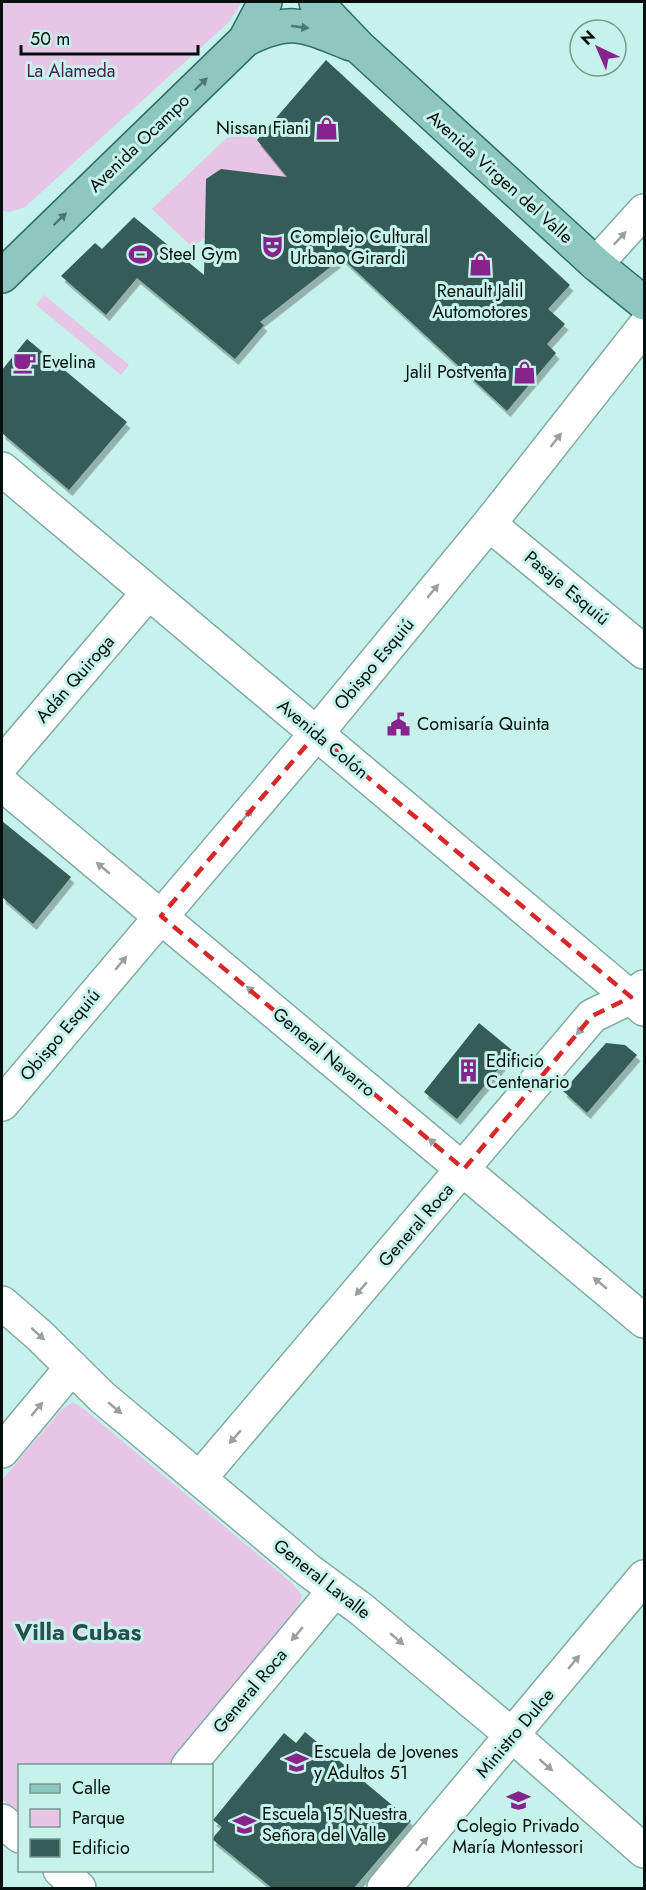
<svg xmlns="http://www.w3.org/2000/svg" width="646" height="1890" font-family="Jost,sans-serif">
	<defs>
		<filter id="shadow"><feDropShadow dx="3.5" dy="6" stdDeviation="0" flood-color="#0004"/></filter>
	</defs>
	<rect width="100%" height="100%" fill="#c7f2eb"/>
	<path fill="#e6c5e7" d="M2 2H242L229 22 25 207 9 212 2 211Z
		M243 122 287 177 192 247 152 209Z
		M44 295 129 365 121 375 36 305Z
		M73 1402 84 1409 292 1583 302 1595 298 1608 168 1765 20 1766 19 1814 2 1799V1480L62 1409Z"/>
	<path fill="#355c56" filter="url(#shadow)" d="M326 60 570 285 548 309 565 324 547 344 556 353 507 411 342 258 260 322 264 325 235 359 137 278 106 315 61 276 95 243 102 249 134 217 204 275 206 179 221 169 287 177 257 140Z
		M27 339 127 422 69 490 2 433V370Z
		M2 821 71 877 33 924 2 897Z
		M479 1023 513 1051 457 1119 424 1092Z
		M606 1043 625 1045 637 1055 587 1113 563 1091Z
		M305 1732 411 1821 354 1888H272L212 1839 222 1827 213 1820 284 1733 296 1743Z"/>
	<g fill="none" stroke-linecap="round" stroke-linejoin="round">
		<defs>
			<path id="minor" d="M596 264 644 211
				M2 469 644 1009
				M489 524 644 652
				M2 764 148 593
				M2 784 644 1321
				M2 1104 316 734 489 524 644 327
				M2 1303 39 1335 102 1397 308 1570 361 1609 513 1736 644 1851
				M2 1451 72 1367
				M200 1478 592 1016 631 997 644 987
				M188 1766 335 1590
				M2 1821 20 1836
				M60 1870 79 1888
				M384 1888 644 1577"/>
			<path id="major" d="M316 2 359 47 596 264 644 303
				M245 40C292 16 305 26 351 44
				M2 276 245 40 265 2"/>
		</defs>
		<use href="#minor" stroke="#82aba5" stroke-width="36"/>
		<use href="#major" stroke="#2c6e66" stroke-width="36"/>
		<use href="#minor" stroke="#fff" stroke-width="33"/>
		<use href="#major" stroke="#8ec7bf" stroke-width="33"/>
	</g>
	<defs><path id="oneway-solid" d="M-6-.8H1V-3.2L6.5 0L1 3.2V.8H-6Z" transform="scale(1.5)"/></defs>
	<g fill="#4f756f">
		<use href="#oneway-solid" transform="translate(300 27) rotate(8)"/>
		<use href="#oneway-solid" transform="translate(201 84) rotate(-44)"/>
		<use href="#oneway-solid" transform="translate(60 219) rotate(-44)"/>
	</g>
	<g fill="#9a9f9f">
		<use href="#oneway-solid" transform="translate(620 238) rotate(-47)"/>
		<use href="#oneway-solid" transform="translate(556 440) rotate(-52)"/>
		<use href="#oneway-solid" transform="translate(433 591) rotate(-50)"/>
		<use href="#oneway-solid" transform="translate(247 815) rotate(-49)"/>
		<use href="#oneway-solid" transform="translate(103 868) rotate(-140)"/>
		<use href="#oneway-solid" transform="translate(121 963) rotate(-50)"/>
		<use href="#oneway-solid" transform="translate(253 992) rotate(-140)"/>
		<use href="#oneway-solid" transform="translate(582 1028) rotate(130)"/>
		<use href="#oneway-solid" transform="translate(435 1144) rotate(-140)"/>
		<use href="#oneway-solid" transform="translate(600 1283) rotate(-140)"/>
		<use href="#oneway-solid" transform="translate(361 1289) rotate(131)"/>
		<use href="#oneway-solid" transform="translate(38 1334) rotate(42)"/>
		<use href="#oneway-solid" transform="translate(115 1408) rotate(40)"/>
		<use href="#oneway-solid" transform="translate(37 1409) rotate(-50)"/>
		<use href="#oneway-solid" transform="translate(235 1437) rotate(131)"/>
		<use href="#oneway-solid" transform="translate(297 1634) rotate(130)"/>
		<use href="#oneway-solid" transform="translate(397 1639) rotate(40)"/>
		<use href="#oneway-solid" transform="translate(574 1662) rotate(-50)"/>
		<use href="#oneway-solid" transform="translate(546 1765) rotate(41)"/>
		<use href="#oneway-solid" transform="translate(422 1844) rotate(-50)"/>
	</g>
	<path fill="none" stroke="#d62828" stroke-width="4.5" stroke-dasharray="12 8" stroke-linejoin="round" d="M316 734 631 997 592 1016 464 1169 161 916Z"/>
	<defs>
		<symbol id="shop-bare" viewBox="-9 -9 18 18"><path d="M-5-2.5h2.3a2.7 3.5 0 0 1 5.4 0H5L5.5 6h-11ZM-1.5-2.5h3a1.5 2.3 0 0 0-3 0Z" fill="#86238d" stroke="#c7f2eb" stroke-width="2.5" paint-order="stroke"/></symbol>
		<symbol id="theatre-bare" viewBox="-9 -9 18 18"><path d="M-5-5.5Q0-4 5-5.5V0Q5 5 0 6Q-5 5-5 0ZM-3.3-2.5H-1v1.5H-3.3ZM1-2.5H3.3v1.5H1ZM-2.8 1Q0 5.5 2.8 1Z" fill="#86238d" stroke="#c7f2eb" stroke-width="2.5" paint-order="stroke"/></symbol>
		<symbol id="stadium-bare" viewBox="-9 -9 18 18"><path d="M0-5a6.5 5 0 1 0 0 10a6.5 5 0 1 0 0-10ZM-3.5-1.8h7v3.6h-7Z" fill="#86238d" stroke="#c7f2eb" stroke-width="2.5" paint-order="stroke"/></symbol>
		<symbol id="cafe-bare" viewBox="-9 -9 18 18"><path d="M-5.5-4.5H6V0H3Q3 3.5 0 3.5H-2.5Q-5.5 3.5-5.5 0ZM3-3.2v2h1.7v-2ZM-6 4.5H4V6H-6Z" fill="#86238d" stroke="#c7f2eb" stroke-width="2.5" paint-order="stroke"/></symbol>
		<symbol id="civic-bare" viewBox="-9 -9 18 18"><path d="M-.6-6.5H3V-4.5H.6V-3L4-1V1h2V6H-6V1h2V-1L-.6-3ZM-1.2 2.5V6h2.4V2.5Z" fill="#86238d" stroke="#c7f2eb" stroke-width="2.5" paint-order="stroke"/></symbol>
		<symbol id="building-bare" viewBox="-9 -9 18 18"><path d="M-4-6H4V6H1V3H-1V6H-4ZM-2.5-4.3h1.7v1.8h-1.7ZM.8-4.3h1.7v1.8H.8ZM-2.5-1h1.7V.8h-1.7ZM.8-1h1.7V.8H.8Z" fill="#86238d" stroke="#c7f2eb" stroke-width="2.5" paint-order="stroke"/></symbol>
		<symbol id="school-bare" viewBox="-9 -9 18 18"><path d="M0-5L7-2L0 1L-7-2ZM-4 1L0 2.5L4 1V4Q0 6-4 4Z" fill="#86238d" stroke="#c7f2eb" stroke-width="2.5" paint-order="stroke"/></symbol>
	</defs>
	<g fill-rule="evenodd">
		<use href="#shop-bare" x="310" y="112" width="33" height="33"/>
		<use href="#theatre-bare" x="256" y="230" width="33" height="33"/>
		<use href="#stadium-bare" x="124" y="238" width="33" height="33"/>
		<use href="#shop-bare" x="464" y="248" width="33" height="33"/>
		<use href="#cafe-bare" x="8" y="346" width="33" height="33"/>
		<use href="#shop-bare" x="508" y="356" width="33" height="33"/>
		<use href="#civic-bare" x="382" y="708" width="33" height="33"/>
		<use href="#building-bare" x="452" y="1054" width="33" height="33"/>
		<use href="#school-bare" x="280" y="1746" width="33" height="33"/>
		<use href="#school-bare" x="502" y="1784" width="33" height="33"/>
		<use href="#school-bare" x="228" y="1808" width="33" height="33"/>
	</g>
	<g text-anchor="middle" dominant-baseline="central" stroke-width="6" stroke-linejoin="round" paint-order="stroke">
		<g font-size="18" fill="#4b1e4d" stroke="#c7f2eb">
			<text x="71" y="71">La Alameda</text>
		</g>
		<g font-size="18" fill="#03100e" stroke="#c7f2eb" text-anchor="start">
			<text x="309" y="128" text-anchor="end">Nissan Fiani</text>
			<text x="290" y="237">Complejo Cultural<tspan x="290" dy="21">Urbano Girardi</tspan></text>
			<text x="159" y="254">Steel Gym</text>
			<text x="480" y="291" text-anchor="middle">Renault Jalil<tspan x="480" dy="21">Automotores</tspan></text>
			<text x="42" y="362">Evelina</text>
			<text x="507" y="372" text-anchor="end">Jalil Postventa</text>
			<text x="417" y="724">Comisaría Quinta</text>
			<text x="486" y="1061">Edificio<tspan x="486" dy="21">Centenario</tspan></text>
			<text x="314" y="1752">Escuela de Jovenes<tspan x="314" dy="21">y Adultos 51</tspan></text>
			<text x="262" y="1814">Escuela 15 Nuestra<tspan x="262" dy="21">Señora del Valle</tspan></text>
			<text x="518" y="1826" text-anchor="middle">Colegio Privado<tspan x="518" dy="21">María Montessori</tspan></text>
		</g>
		<g font-size="18" fill="#03100e" stroke="#c7f2eb">
			<text transform="translate(139 143) rotate(-44)">Avenida Ocampo</text>
			<text transform="translate(500 177) rotate(42)">Avenida Virgen del Valle</text>
			<text transform="translate(567 588) rotate(40)">Pasaje Esquiú</text>
			<text transform="translate(374 664) rotate(-50)">Obispo Esquiú</text>
			<text transform="translate(75 679) rotate(-49)">Adán Quiroga</text>
			<text transform="translate(323 739) rotate(40)">Avenida Colón</text>
			<text transform="translate(60 1035) rotate(-50)">Obispo Esquiú</text>
			<text transform="translate(324 1052) rotate(40)">General Navarro</text>
			<text transform="translate(416 1225) rotate(-49)">General Roca</text>
			<text transform="translate(322 1579) rotate(38)">General Lavalle</text>
			<text transform="translate(250 1691) rotate(-50)">General Roca</text>
			<text transform="translate(515 1733) rotate(-50)">Ministro Dulce</text>
		</g>
		<g font-size="24" font-weight="bold" fill="#284f4a" stroke="#c7f2eb">
			<text x="78" y="1631">Villa Cubas</text>
		</g>
	</g>
	<rect width="646" height="1890" fill="none" stroke="#03100e" stroke-width="6"/>
	<rect x="18" y="1764" width="195" height="108" fill="#c7f2eb" stroke="#799893" stroke-width="1.5"/>
	<rect x="30" y="1784" width="30" height="9" fill="#8ec7bf" stroke="#799893" stroke-width="1.5"/>
	<text x="72" y="1794" font-size="18" fill="#03100e">Calle</text>
	<rect x="30" y="1809" width="30" height="18" fill="#e6c5e7" stroke="#799893" stroke-width="1.5"/>
	<text x="72" y="1824" font-size="18" fill="#03100e">Parque</text>
	<rect x="30" y="1839" width="30" height="18" fill="#355c56" stroke="#799893" stroke-width="1.5"/>
	<text x="72" y="1854" font-size="18" fill="#03100e">Edificio</text>
	<g transform="translate(598 48) rotate(316)"><circle r="28" fill="#c7f2eb" stroke="#799893" stroke-width="1.5"/>
	<path d="M0-4.5L10 22L0 15L-10 22Z" fill="#86238d"/>
	<text y="-9" font-size="16" font-weight="bold" text-anchor="middle" fill="#03100e">N</text>
	</g>
	<path d="M21 45v9h177v-9" fill="none" stroke="#03100e" stroke-width="3"/>
	<text x="30" y="45" font-size="18" fill="#03100e" stroke="#c7f2eb" stroke-width="4.5" paint-order="stroke">50 m</text>
</svg>
